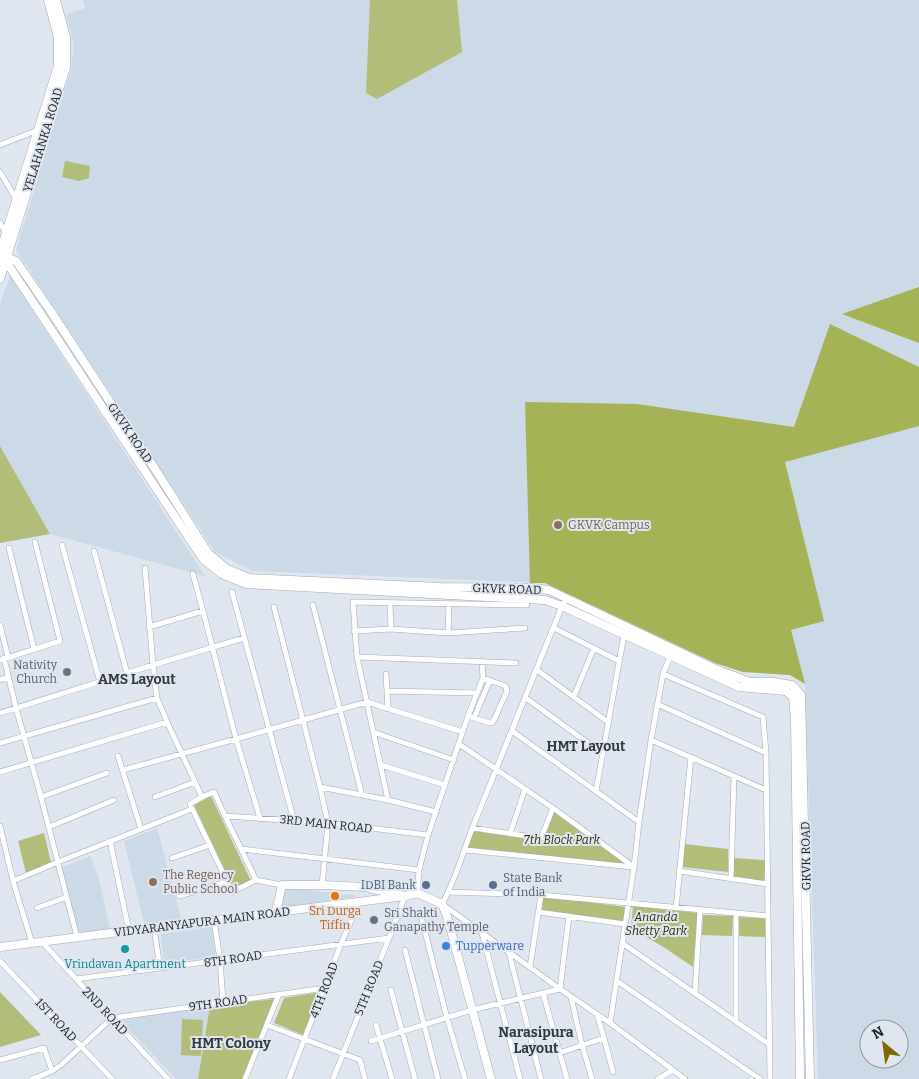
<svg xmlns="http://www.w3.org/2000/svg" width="919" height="1079" font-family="Bitter,serif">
	<rect width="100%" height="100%" fill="#dfe6ef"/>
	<path fill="#ccd9e7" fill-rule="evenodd" d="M83 0H919V1079H818L805 684 790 675 743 672 715 663 545 583 253 571 215 552 16 250 71 69 74 44 66 15 85 8ZM869 1029H899V1059H869Z
		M10 276 205 576 50 534 0 446V304Z
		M157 828 182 923 145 927 124 841Z
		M90 856 99 879 110 929 78 933 61 868Z
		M286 888 355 895V897L282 908Z
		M212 927 215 957 164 963 161 934Z
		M210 1006 198 1079H176L121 1021 157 1014Z"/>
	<path fill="#b2bd7a" d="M370 0H457L462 52 377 99 366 93Z
		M65 161 90 166 89 178 79 181 62 177Z
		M0 446 50 534 0 543Z
		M211 796 251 881 234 889 194 805Z
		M554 811 628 865 467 848 473 830 542 839Z
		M44 833 51 862 26 873 18 841Z
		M685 844 728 849V872L682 867Z
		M734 858 766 860 764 881 733 878Z
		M542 896 625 907 623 922 540 911Z
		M633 906 698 913 693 967 665 948 631 928Z
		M703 915 733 916 732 936 702 935Z
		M738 917 767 918 766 937 737 936Z
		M0 992 41 1035 0 1047Z
		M321 992 303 1035 274 1023 284 998Z
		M274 999 242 1079H198L210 1006Z
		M182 1019 203 1020 201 1056 181 1055Z"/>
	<path fill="#a5b256" d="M919 287V343L842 314Z
		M830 324 919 367V426L785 462 824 621 791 630 805 684 790 675 743 672 715 663 545 583H530L525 402 637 404 794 427Z"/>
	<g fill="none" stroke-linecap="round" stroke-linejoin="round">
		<defs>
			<path id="street" d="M0 145 38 130
				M0 172 16 199
				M0 223 6 233
				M62 545 100 682
				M9 548 34 649
				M94 551 127 673
				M145 568 153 665 157 698 167 722 202 797 214 792 225 816 256 880 282 885
				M193 574 203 611 236 739 260 818
				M232 592 294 821
				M567 598 562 606C534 677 505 748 476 819 464 847 457 878 442 904L560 989 569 916
				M390 604 391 629
				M313 605 362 795
				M274 607 320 787 328 823 322 885
				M0 625 8 657
				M149 627 203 611
				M554 628 619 661
				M354 631 391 629 448 633 525 628
				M448 633 449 604
				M357 657 516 663
				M4 658 16 708 41 797 77 937
				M0 660 60 641 35 542
				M537 670 608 722
				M386 674 388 709
				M663 674 763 717 766 753 770 1079
				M0 680 8 677
				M387 691 477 693
				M574 696 594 648
				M526 698 603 754
				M657 704 766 753
				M0 713 153 665 244 638
				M468 716 490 723H492L495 718 507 691 506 687 503 685 483 678
				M474 718 490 680
				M512 731 639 822
				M373 732 454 760
				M651 740 766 790
				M0 743 157 698
				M459 744 553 808 634 867
				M118 756 141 829
				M381 765 445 785
				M123 770 236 739 367 702 463 732
				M0 772 167 722
				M320 787 388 800 436 812
				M596 791 624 635
				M41 797 107 773
				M155 797 195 782
				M202 797 190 804 232 892 256 880
				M388 800 357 657 353 602 527 605
				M225 816 328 823 428 835
				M0 826 13 881 32 943
				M49 827 114 800
				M472 828 541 838 553 808
				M510 834 525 789
				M110 841 129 931
				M242 849 419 870
				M465 850 633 867
				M172 858 210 845
				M679 871 768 884
				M731 879 734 776
				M13 881 58 862 192 809
				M449 892 541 895 768 916
				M417 893 419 870 428 835 468 716 483 678 482 661
				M179 896 227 882
				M37 908 67 897
				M676 908 691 757
				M538 912 625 924
				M736 913V1021
				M214 920 220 960 223 1002
				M422 920 447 1018 465 1079
				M154 928 160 968
				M482 933 520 1079
				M42 942 168 1079
				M622 943 770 1045
				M405 950 438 1079
				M509 953 541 1079
				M0 961 112 1079
				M530 967 541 895
				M76 979 389 938
				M617 981 760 1079
				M391 990 415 1079
				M543 993 567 1079
				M695 993 700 910
				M571 997 582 1045 592 1079
				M610 1023 634 867 639 822 651 740 663 674 671 654
				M267 1025 360 1060 365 1079
				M376 1025 392 1079
				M604 1038 613 1072
				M371 1041 472 1010 560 989 610 1023 685 1079
				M559 1053 604 1038 597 1014
				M0 1060 44 1048 52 1071
				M32 1079 52 1071 61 1065 112 1018 325 988
				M245 1079 279 994
				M289 1079 341 944 359 902
				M333 1079 389 938 405 896
				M658 1079 673 1070"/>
			<path id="secondary" d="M0 252 58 66V38L48 0
				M0 256 6 257 16 261 52 313 110 402 150 461 208 553 227 569 249 578 440 587 533 588 549 590 718 670 750 682H773L792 685 801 695 810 1079
				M0 261 5 262 9 266 203 559 222 574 246 584 545 600 562 606 739 687 786 691 793 697 795 719 800 1079
				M0 279 66 67V37L56 0
				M276 912 282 885H322L365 887 405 896 417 893 442 904 447 916 491 1079
				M0 947 405 896"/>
		</defs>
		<use href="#street" stroke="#a3aab2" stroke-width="6"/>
		<use href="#secondary" stroke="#a3aab2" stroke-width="9"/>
		<use href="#street" stroke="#fff" stroke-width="5"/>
		<use href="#secondary" stroke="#fff" stroke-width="8"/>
	</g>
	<g fill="#8d6e63" stroke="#dfe6ef" stroke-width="2">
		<circle cx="558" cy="525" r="5"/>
		<circle cx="153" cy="882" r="5"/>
	</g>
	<g fill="#6b7280" stroke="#dfe6ef" stroke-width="2">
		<circle cx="67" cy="672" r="5"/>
		<circle cx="374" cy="920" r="5"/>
	</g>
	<g fill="#5c6f8a" stroke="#dfe6ef" stroke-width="2">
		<circle cx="426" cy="885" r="5"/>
		<circle cx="493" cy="885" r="5"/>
	</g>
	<circle fill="#e8710a" stroke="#dfe6ef" stroke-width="2" cx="335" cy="896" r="5"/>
	<circle fill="#3f7fe0" stroke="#dfe6ef" stroke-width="2" cx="446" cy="946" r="5"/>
	<circle fill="#0f9aa8" stroke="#dfe6ef" stroke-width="2" cx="125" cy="949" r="5"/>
	<g text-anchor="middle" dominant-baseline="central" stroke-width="4" stroke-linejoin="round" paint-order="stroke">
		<g font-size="12" fill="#1e2023" stroke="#dfe6ef">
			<text transform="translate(43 140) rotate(-73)">YELAHANKA ROAD</text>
			<text transform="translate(130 433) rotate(56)">GKVK ROAD</text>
			<text transform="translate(507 589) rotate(2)">GKVK ROAD</text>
			<text transform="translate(326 824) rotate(6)">3RD MAIN ROAD</text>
			<text transform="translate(806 856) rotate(-91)">GKVK ROAD</text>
			<text transform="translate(202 922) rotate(-7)">VIDYARANYAPURA MAIN ROAD</text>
			<text transform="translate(233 959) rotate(-8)">8TH ROAD</text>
			<text transform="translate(369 988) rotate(-68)">5TH ROAD</text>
			<text transform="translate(324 990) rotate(-69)">4TH ROAD</text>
			<text transform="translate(218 1003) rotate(-8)">9TH ROAD</text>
			<text transform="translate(105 1011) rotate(47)">2ND ROAD</text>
			<text transform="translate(56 1020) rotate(47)">1ST ROAD</text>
		</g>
		<g font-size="12" fill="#785e54" stroke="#dfe6ef" text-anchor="start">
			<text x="568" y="525">GKVK Campus</text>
			<text x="163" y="875">The Regency<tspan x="163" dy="14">Public School</tspan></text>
		</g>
		<g font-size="12" fill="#5b616d" stroke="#dfe6ef" text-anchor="end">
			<text x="57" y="665">Nativity<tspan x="57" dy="14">Church</tspan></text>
			<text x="384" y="913" text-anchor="start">Sri Shakti<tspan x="384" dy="14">Ganapathy Temple</tspan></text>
		</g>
		<g font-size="12" font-style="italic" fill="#2b3008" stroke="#dfe6ef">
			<text x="562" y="840">7th Block Park</text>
			<text x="656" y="917">Ananda<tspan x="656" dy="14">Shetty Park</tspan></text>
		</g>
		<g font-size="12" fill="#4e5e75" stroke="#dfe6ef" text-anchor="start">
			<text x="503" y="878">State Bank<tspan x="503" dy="14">of India</tspan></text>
			<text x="416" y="885" text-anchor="end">IDBI Bank</text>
		</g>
		<g font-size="12" fill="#c56008" stroke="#dfe6ef">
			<text x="335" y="911">Sri Durga<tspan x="335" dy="14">Tiffin</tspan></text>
		</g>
		<g font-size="12" fill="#366cbe" stroke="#dfe6ef" text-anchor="start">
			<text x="456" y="946">Tupperware</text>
		</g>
		<g font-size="12" fill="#0d838f" stroke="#dfe6ef">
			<text x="125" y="964">Vrindavan Apartment</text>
		</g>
		<g font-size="14" font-weight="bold" fill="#33393f" stroke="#dfe6ef">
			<text x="137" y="679">AMS Layout</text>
			<text x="586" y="746">HMT Layout</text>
			<text x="536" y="1032">Narasipura<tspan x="536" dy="16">Layout</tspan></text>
			<text x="231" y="1043">HMT Colony</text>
		</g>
	</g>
	<g transform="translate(884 1044) rotate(331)"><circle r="24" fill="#dfe6ef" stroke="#92979d"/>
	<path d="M0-4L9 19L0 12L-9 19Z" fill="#7e6a01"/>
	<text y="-8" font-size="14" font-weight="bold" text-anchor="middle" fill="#1e2023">N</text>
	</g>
</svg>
